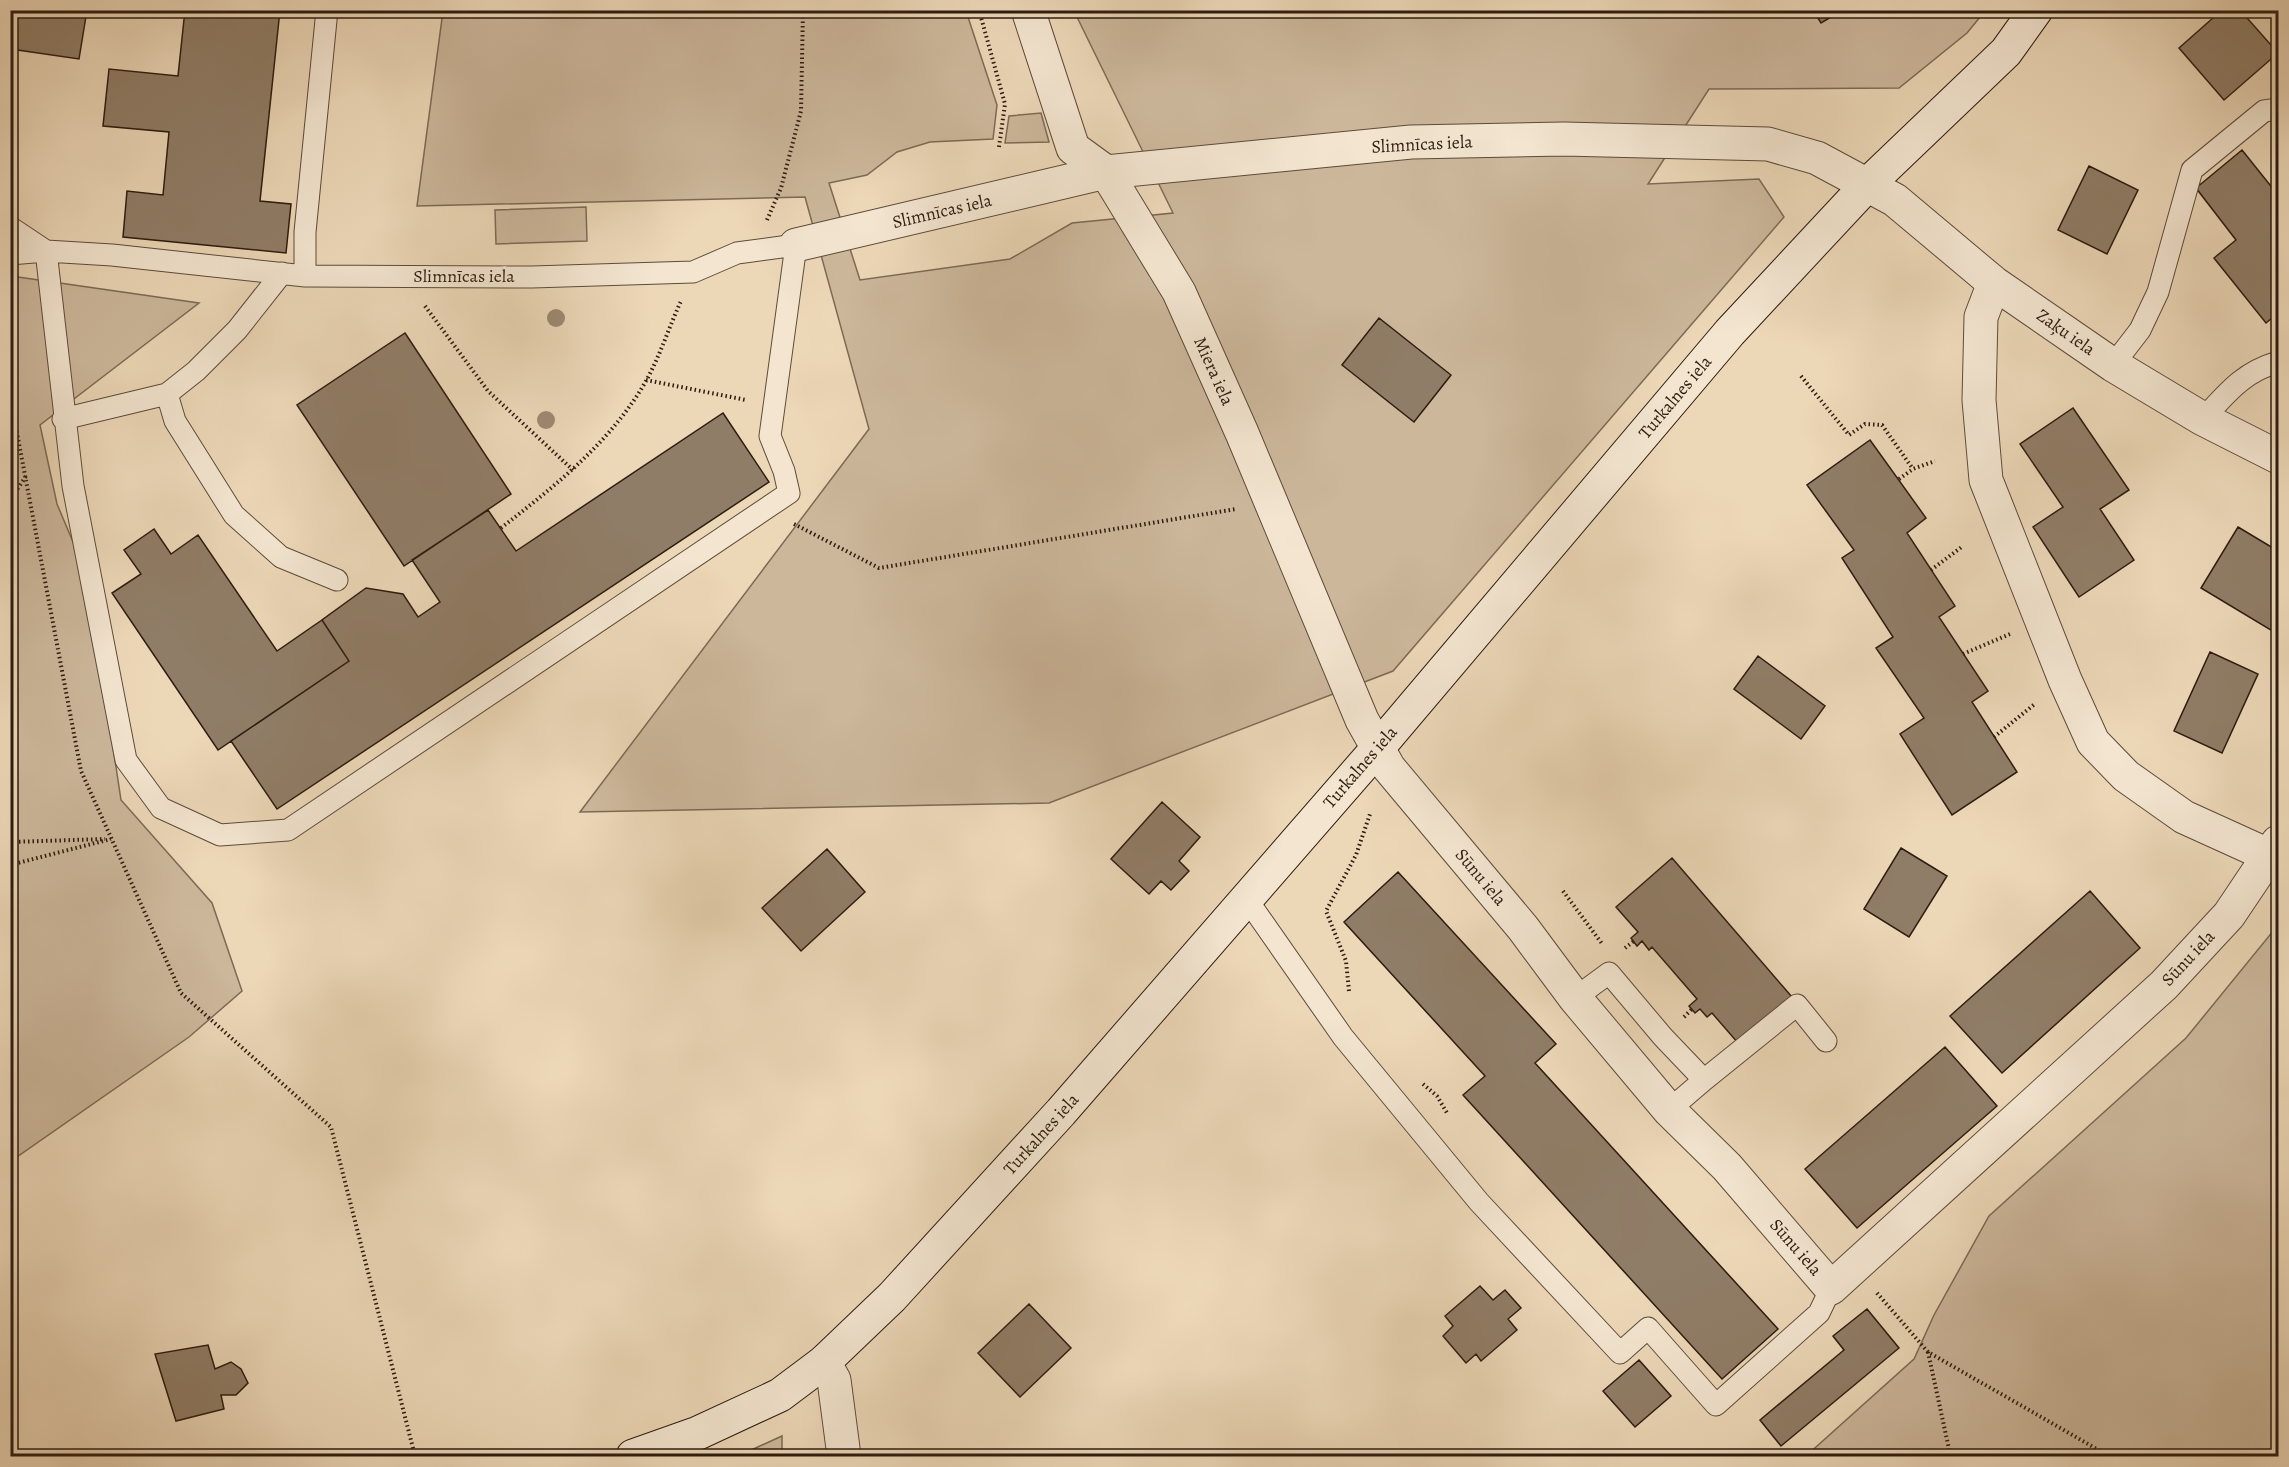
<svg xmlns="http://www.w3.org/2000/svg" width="2289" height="1467" font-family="Alegreya,serif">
	<rect width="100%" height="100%" fill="#ecd7b7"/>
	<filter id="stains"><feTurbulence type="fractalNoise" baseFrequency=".00333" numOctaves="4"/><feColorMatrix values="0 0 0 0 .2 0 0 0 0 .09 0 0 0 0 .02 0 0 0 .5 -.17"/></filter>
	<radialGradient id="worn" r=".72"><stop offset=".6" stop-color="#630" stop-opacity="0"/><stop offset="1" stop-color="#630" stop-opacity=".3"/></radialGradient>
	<path fill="#ccb79b" stroke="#7c6a56" stroke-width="1.5" d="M443 11H966L997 105 993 139 930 142 897 152 867 175 829 183 860 280 1010 259 1072 223 1173 213 1075 13 1077 11H1985L1967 33 1899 88 1709 89 1648 184 1759 179 1784 217 1393 671 1049 803 580 812 869 429 805 197 417 206Z
		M1041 113 1049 142 1005 143 1009 116Z
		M586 207 587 241 496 244 495 210Z
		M11 276 199 303 40 425 57 504 87 575 121 800 212 903 242 991 189 1037 11 1161Z
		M2278 925V1456H1806L1914 1359 1934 1315 1989 1216 2186 1038Z
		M782 1436V1456H738Z"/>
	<path fill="#907d67" stroke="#2d1c10" stroke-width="1.5" d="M16 10H87L79 59 11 49Z
		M185 10H280L260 201 291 204 286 253 123 237 127 191 163 195 169 132 103 126 109 69 178 76Z
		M1813 10H1843L1821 23Z
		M2222 10H2240L2278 53 2224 100 2179 48Z
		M2242 150 2278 195V228L2272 234 2278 242V313L2266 323 2214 258 2236 240 2196 188Z
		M2089 166 2138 190 2107 254 2058 230Z
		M1379 318 1451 375 1414 422 1342 365Z
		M405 333 511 494 404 566 297 405Z
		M2073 408 2129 490 2100 509 2134 560 2079 597 2033 527 2063 507 2020 444Z
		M723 413 769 482 277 809 231 741 349 661 322 620 366 588 403 594 418 617 440 602 412 560 488 510 516 551Z
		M1870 440 1926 518 1907 533 1955 606 1939 617 1988 691 1972 702 2017 772 1952 815 1900 734 1924 718 1876 648 1893 637 1842 558 1854 550 1807 485Z
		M2238 527 2278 551V623L2274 632 2201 588Z
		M154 529 171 554 198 535 277 651 322 620 349 661 218 750 112 593 141 574 124 550Z
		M2210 652 2258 674 2222 753 2174 731Z
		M1758 656 1825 706 1801 739 1734 689Z
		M1162 802 1200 837 1179 861 1189 871 1171 890 1161 881 1149 894 1111 859Z
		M1901 848 1947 876 1909 937 1864 909Z
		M827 849 865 892 801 951 762 908Z
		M1672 858 1792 997 1738 1043 1712 1013 1707 1017 1700 1009 1695 1013 1689 1006 1697 999 1652 947 1649 950 1642 941 1637 946 1631 938 1638 932 1616 907Z
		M1398 872 1556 1044 1535 1063 1778 1329 1722 1379 1463 1095 1485 1076 1344 922Z
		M2090 891 2140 948 2002 1073 1950 1016Z
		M1945 1047 1997 1106 1857 1228 1805 1169Z
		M1480 1286 1493 1300 1505 1290 1521 1308 1508 1319 1517 1330 1481 1361 1476 1354 1466 1363 1443 1336 1453 1326 1445 1316Z
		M1029 1304 1071 1348 1020 1397 978 1353Z
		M1867 1309 1899 1348 1781 1446 1760 1420 1844 1350 1833 1336Z
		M208 1345 215 1369 231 1362 241 1369 248 1383 236 1395H221L224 1409 176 1421 155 1354Z
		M1639 1360 1671 1396 1635 1427 1603 1391Z"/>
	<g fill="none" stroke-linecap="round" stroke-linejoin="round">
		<defs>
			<path id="lane" d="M10 227 46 251 73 486 126 760 161 808 220 835 288 830 789 493 784 471 770 436 796 245 737 253 693 272 532 277 305 276 112 255 46 251 10 254
				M305 276V232L327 10
				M2113 365 2140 330 2158 292 2192 170 2264 111 2278 109
				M167 394 175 421 234 515 281 557 337 580
				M63 419 167 394 196 371 237 330 282 273
				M2203 419C2227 393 2243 372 2278 362
				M1246 898 1343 1037 1479 1202 1620 1353 1648 1328 1716 1405 1819 1313 1831 1288
				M1575 998 1609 973 1663 1037 1704 1080 1669 1110
				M1704 1080 1797 1005 1826 1041"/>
			<path id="street" d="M1028 10 1073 148 1106 172 1179 292 1242 433 1362 720 1389 768 1523 928 1575 998 1669 1110 1727 1167 1831 1288 2164 985 2229 915 2278 842
				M796 245 1106 172 1411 142 1564 139 1768 144 1817 158 1895 200 1994 283 2113 365 2203 419 2278 457
				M1994 283 1981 317 1979 400 1986 480 2065 680 2093 742 2126 776 2184 817 2270 856
				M824 1362 834 1380 844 1456"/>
			<path id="secondary" d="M633 1456 698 1433 780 1395 824 1362 892 1297 1061 1112 1377 749 1730 332 1868 184 2006 52 2036 10"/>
		</defs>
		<use href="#lane" stroke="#5d4b3a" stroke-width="23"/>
		<use href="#street" stroke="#5d4b3a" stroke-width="35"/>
		<use href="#secondary" stroke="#2d1c10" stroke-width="35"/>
		<path stroke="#2d1c10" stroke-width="4" stroke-dasharray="1.5 3" stroke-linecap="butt" d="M979 10 1005 104 999 147
			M767 220 781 188 801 111 803 10
			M425 306 488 391 573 470
			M1801 376 1849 435 1865 424 1882 425 1913 469
			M646 380 746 400
			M10 396 81 771 181 993 331 1127 415 1456
			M1899 479 1913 469 1935 461
			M10 500 26 476
			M794 524 879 568 1236 509
			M501 528C555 486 611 442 646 381 660 356 669 327 681 301
			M1931 570 1963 546
			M1963 654 2010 634
			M1994 737 2036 703
			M10 842 105 839
			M10 865 111 839
			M1563 891 1603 945
			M1625 948 1634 941
			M1349 991 1346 961 1326 911 1356 855 1370 814
			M1684 1017 1692 1009
			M1423 1084 1437 1096 1447 1113
			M1877 1293 1928 1352 2109 1456
			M1928 1352 1949 1449 1946 1456"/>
		<use href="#lane" stroke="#f3e5d0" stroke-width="21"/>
		<use href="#street" stroke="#f3e5d0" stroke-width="33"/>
		<use href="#secondary" stroke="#f3e5d0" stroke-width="33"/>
	</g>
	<g fill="#9d8972">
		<circle cx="556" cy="318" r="9"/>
		<circle cx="546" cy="420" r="9"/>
	</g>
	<g text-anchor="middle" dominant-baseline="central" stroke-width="6" stroke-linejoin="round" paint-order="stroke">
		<g font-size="18" fill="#2d1c10" stroke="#f3e5d0">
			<text transform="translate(1422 144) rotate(-3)">Slimnīcas iela</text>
			<text transform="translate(942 211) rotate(-13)">Slimnīcas iela</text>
			<text x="464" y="276">Slimnīcas iela</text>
			<text transform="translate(2066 332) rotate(35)">Zaķu iela</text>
			<text transform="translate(1214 371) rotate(66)">Miera iela</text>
			<text transform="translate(1675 397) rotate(-50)">Turkalnes iela</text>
			<text transform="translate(1360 767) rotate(-49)">Turkalnes iela</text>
			<text transform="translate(1481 877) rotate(50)">Sūnu iela</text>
			<text transform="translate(2188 958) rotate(-47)">Sūnu iela</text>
			<text transform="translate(1041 1134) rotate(-48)">Turkalnes iela</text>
			<text transform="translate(1796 1247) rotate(49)">Sūnu iela</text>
		</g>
	</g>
	<rect width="2289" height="1467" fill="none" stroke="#ecd7b7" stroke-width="36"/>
	<rect x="12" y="12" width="2265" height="1443" fill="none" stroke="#2d1c10" stroke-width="3"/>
	<rect x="18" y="18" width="2253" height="1431" fill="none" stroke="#2d1c10" stroke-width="1.5"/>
	<rect width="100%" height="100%" filter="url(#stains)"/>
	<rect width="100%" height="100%" fill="url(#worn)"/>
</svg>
